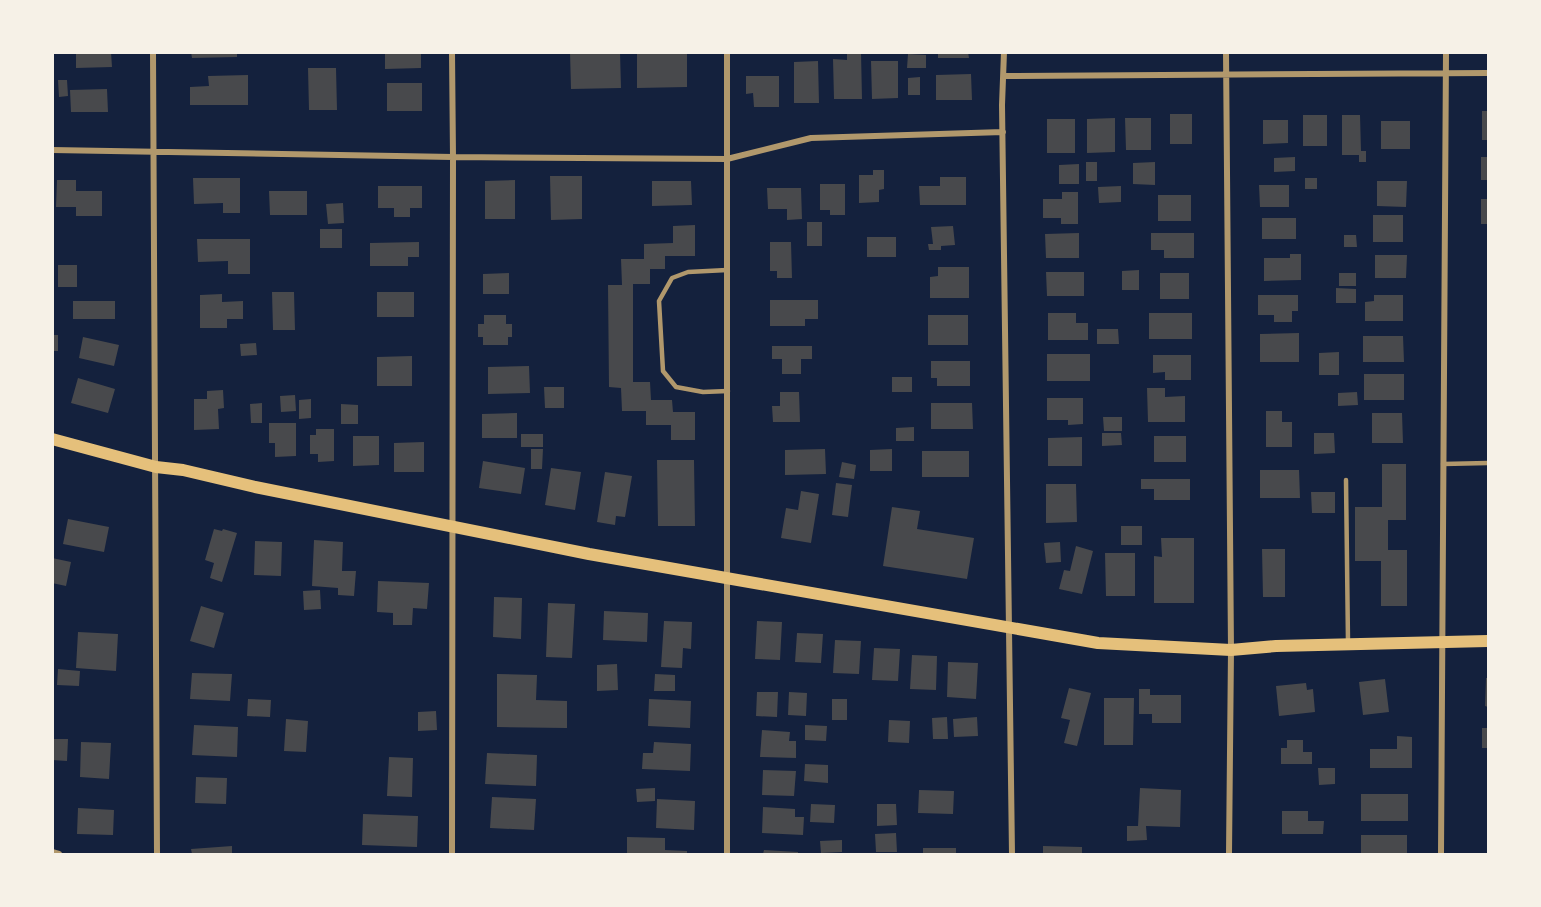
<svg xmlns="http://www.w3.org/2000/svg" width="1541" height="907" font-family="Rubik,sans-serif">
	<rect width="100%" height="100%" fill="#14213d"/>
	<path fill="#48494c" d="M76 52H111L112 67 76 68Z
		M191 52H237V57L192 58Z
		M385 52H421V68L385 69Z
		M570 52H620L621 88 571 89Z
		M637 52H687V87L637 88Z
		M847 52H861L862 99H834L833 59 847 60Z
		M938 52H968L969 58H938Z
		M908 54 926 55V68H907Z
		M818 61 819 103H794V62Z
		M871 61H898V98L872 99Z
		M308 68H336L337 110H309Z
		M971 74 972 100H936V75Z
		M248 75V105H190V87L209 86 208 76Z
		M746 76H779V107H754L753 93 746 94Z
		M920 77V95H908V78Z
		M58 80H67L68 96 59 97Z
		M387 83H422V111H387Z
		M107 89 108 112H71L70 90Z
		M1482 111H1488V140H1482Z
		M1170 114H1192V144H1170Z
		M1303 115H1327V146H1303Z
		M1342 115H1360L1361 151H1366V162H1359V155H1342Z
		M1115 118V152L1087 153V119Z
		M1125 118H1151V150H1126Z
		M1047 119H1075V153H1047Z
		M1263 120H1288V143L1263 144Z
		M1381 121H1410V149H1381Z
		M1295 157V171L1274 172V158Z
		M1481 157H1488V180H1481Z
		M1086 162H1097V181H1086Z
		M1155 162V185L1133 184V163Z
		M1079 164V184H1059V165Z
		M873 170H884V189L879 190V202L859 203V175H873Z
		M550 176H582V219L551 220Z
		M940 177H966V205H920L919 186H940Z
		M193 178H240V213H223V203L194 204Z
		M1305 178H1317V189H1305Z
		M57 180H76V191H102V216H76V207H56Z
		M515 180V219H485V181Z
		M652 181H691L692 205 652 206Z
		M1377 181H1407L1406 207 1377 206Z
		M820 184H845V215H830V210H820Z
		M1259 185H1289V207H1260Z
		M378 186H422V208H410V217H394V208H378Z
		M1121 186V202L1099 203 1098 187Z
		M767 188H801L802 219 787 220V209H768Z
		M269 191H307V215H270Z
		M1062 192H1078V224H1061V218H1043V199H1062Z
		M1158 195H1191V221H1158Z
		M1481 199H1488V224H1481Z
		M343 203 344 223 328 224 326 204Z
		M1373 215H1403V242H1373Z
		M1262 218H1296V239H1262Z
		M807 222H822V246H807Z
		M695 225V256H665V269H650V284H633V382H650L651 400H672L673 412H695V440H671V425H646V411H622L621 388 609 387 608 285H622L621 259H644V244L673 243V226Z
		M953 226 955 245 941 246V250H929L928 244H933L931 227Z
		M320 229H342V248H320Z
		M1079 233V258H1046L1045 234Z
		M1151 233H1194V258H1164V250H1151Z
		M1344 235H1356L1357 247H1344Z
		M867 237H896V257H867Z
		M197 239H250V274H228V261L198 262Z
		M419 242V257H408V266H370V243Z
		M770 242H791L792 278H777V271H770Z
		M1290 254H1301V280L1264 281V258H1290Z
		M1375 255H1407L1406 278H1375Z
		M58 265H77V287H58Z
		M938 267H969V298H930V277L938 276Z
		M1139 270V290H1122V271Z
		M1046 272H1084V296H1047Z
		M509 273V294H483V274Z
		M1160 273H1189V299H1160Z
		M1339 273H1356V286H1339Z
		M1336 288 1356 289V303H1336Z
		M272 292H294L295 330H273Z
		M377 292H414V317H377Z
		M222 294V302L243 301V319H227V328H200V295Z
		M1258 295H1298V311H1292V322H1274V315H1258Z
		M1374 295H1403V321H1365V302L1374 301Z
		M770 300H818V319H805V326H770Z
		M73 301H115V319H73Z
		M1048 313H1076V323H1088V340H1048Z
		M1149 313H1192V339H1149Z
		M484 315H506V324H512V337H508V345H483V337H478V324H484Z
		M928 315H968V345H928Z
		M1097 329H1118L1119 344H1097Z
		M1299 333V362H1260V334Z
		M52 335H58V351H52Z
		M1363 336H1403L1404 362H1363Z
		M83 337 119 345 114 366 79 358Z
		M256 343 257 355 241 356 240 344Z
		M772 346H812V359H801V374H782V359H772Z
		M1339 352V375H1319V353Z
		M1047 354H1090V381H1047Z
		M1153 355H1191V380H1165V372L1153 373Z
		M412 356V386H377V357Z
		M931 361H970V386H937V378H931Z
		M529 366 530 393 488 394V367Z
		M1364 374H1404V400H1364Z
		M892 377H912V392H892Z
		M78 378 115 389 108 413 71 403Z
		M544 387H564V408H545Z
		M1147 388H1165V397L1185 396V422H1148Z
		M223 390 224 408 218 409 219 429 194 430V399H207V391Z
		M780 392H799L800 422H773L772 406H780Z
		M1357 392 1358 405 1338 406V393Z
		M295 395 296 411 281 412 280 396Z
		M1047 398H1083V424L1068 425V420H1047Z
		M311 399V418L299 419V400Z
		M262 403V423H251L250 404Z
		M931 403H972L973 429H931Z
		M341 404 358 405V424H341Z
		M1266 411H1282V422H1292V447H1266Z
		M517 413V438H482V414Z
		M1372 413H1402L1403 443H1372Z
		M1103 417H1122V431H1104Z
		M269 423H296V456L275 457V443H269Z
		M914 427V441H896V428Z
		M316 429H334V461L318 462V454H310V435H316Z
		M1102 433H1121L1122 445 1102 446Z
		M1314 433H1334L1335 453 1314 454Z
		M521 434H543V447H521Z
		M353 436H379V465L353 466Z
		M1154 436H1186V462H1154Z
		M1082 437V466H1048V438Z
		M424 442V472H394V443Z
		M531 449H543L542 469H531Z
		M825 449 826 474 785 475V450Z
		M892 449V471H870V450Z
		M922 451H969V477H922Z
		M657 460H694L695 526H658Z
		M483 461 525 468 521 494 479 488Z
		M842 462 856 465 854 479 839 477Z
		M1382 464H1406V520H1388V550H1407V606H1381V561H1355V507H1382Z
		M551 468 581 472 575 510 545 505Z
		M1260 470H1299L1300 498H1260Z
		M605 472 632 476 625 517 616 516 615 525 597 522Z
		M1141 479H1190V500H1154V489H1141Z
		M836 483 852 485 848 517 832 515Z
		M1046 484H1076L1077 522 1046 523Z
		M801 491 819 494 811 543 781 538 786 508 798 510Z
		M1311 492H1335V513H1312Z
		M892 507 920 511 917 529 974 538 967 579 883 566Z
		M68 519 109 527 104 552 63 544Z
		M1121 526H1142V545H1121Z
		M214 529 222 531 223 529 237 533 222 582 210 578 214 563 205 560Z
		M1161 538H1194V603H1154V556L1162 557Z
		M314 540 343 542 342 571H356L354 596 338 595V588L312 586Z
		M255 541 282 542 281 576 254 575Z
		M1060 542 1061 562 1046 563 1044 543Z
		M1076 546 1093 551 1082 594 1059 589 1064 570 1070 571Z
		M1262 549H1285V597H1263Z
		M1105 553H1135V596H1106Z
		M52 558 71 562 66 586 52 583Z
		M378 581 429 583 427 609 413 608 412 625H393V613L377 612Z
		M320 590 321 609 304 610 303 591Z
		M494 597 522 598 521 639 493 637Z
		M548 603 575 604 572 658 546 657Z
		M201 606 224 613 214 648 190 641Z
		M604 611 648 613 647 642 603 640Z
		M664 621 692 622 691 649 683 648 682 668 661 667Z
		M757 621 782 622 780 660 755 659Z
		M78 632 118 634 116 671 76 668Z
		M797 633 823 634 821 663 795 662Z
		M835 640 861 641 859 674 833 673Z
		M874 648 900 649 898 681 872 680Z
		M912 655 937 656 936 690 910 689Z
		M948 662 978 663 976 699 947 697Z
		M617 664 618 690 597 691V665Z
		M58 669 80 671 79 686 57 685Z
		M192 673 232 674 230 701 190 699Z
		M497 674 537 675 536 700 567 701V728L497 727Z
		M655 674 675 675V691H654Z
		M1486 678H1488V707L1485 706Z
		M1385 679 1389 712 1363 715 1359 682Z
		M1306 683 1307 690 1313 689 1315 712 1279 716 1276 686Z
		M1069 688 1091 693 1077 746 1064 743 1070 720 1061 718Z
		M1139 689H1150V695H1181V723H1152V714H1139Z
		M757 692H778L777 717 756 716Z
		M789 692 807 693 806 716 788 715Z
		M1104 698H1134L1133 745H1104Z
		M248 699 271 700 270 717 247 716Z
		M649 699 691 701 690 728 648 726Z
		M832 699H847V720H832Z
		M436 711 437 730 418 731V712Z
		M947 717 948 739H933L932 718Z
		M977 717 978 736 954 737 953 719Z
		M286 719 308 721 306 752 284 751Z
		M889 720 910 721 909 743 888 742Z
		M194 725 238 727 237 757 192 755Z
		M805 725 827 726 826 741 805 740Z
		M1482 728H1488V748H1482Z
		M762 730 790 732 789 741H796V758L760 757Z
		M1397 736 1412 737V768H1370V749H1397Z
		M52 739H68L67 761 52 760Z
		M1287 740H1303V752H1312V764H1281V748H1287Z
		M81 742 111 743 109 779 80 777Z
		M654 742 691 744 690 771 642 769 643 753H653Z
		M487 753 537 755 536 786 485 784Z
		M389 757 413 758 412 797 387 796Z
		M805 764 828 765V783L804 781Z
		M1318 768H1335V784L1319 785Z
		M763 770 796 771 794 796 762 795Z
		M196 777 227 778 226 804 195 803Z
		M655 788V801L637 802 636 789Z
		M1140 788 1181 790 1180 827 1146 826 1147 840 1127 841V826H1138Z
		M919 790 954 791 953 814 918 813Z
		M1361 794H1408V821H1361Z
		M492 797 536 799 534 830 490 828Z
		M657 799 695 801 694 830 656 828Z
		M811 804 835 805 834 823 810 822Z
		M877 804H896L897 825 877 826Z
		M763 807 795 809V817H804L803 835 762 833Z
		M78 808 114 810 113 835 77 834Z
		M1282 811H1308V821H1324L1323 834H1282Z
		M363 814 418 816 417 847 362 845Z
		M896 833 897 852H876L875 834Z
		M1361 835H1407V854H1361Z
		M627 837 665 838V850L687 851V854H627Z
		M842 840V852L821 853 820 841Z
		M232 846V854H192L191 849Z
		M1043 846 1082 847V854H1043Z
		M923 848H956V854H923Z
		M764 850 798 852V854H763Z"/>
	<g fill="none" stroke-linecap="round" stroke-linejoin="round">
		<path stroke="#b1986c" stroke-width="4.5" d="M727 270 688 272 672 278 659 301 663 371 676 387 703 392 728 391
			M1443 464 1488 463
			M1346 480 1348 642"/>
		<path stroke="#b1986c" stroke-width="6" d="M153 52 157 854
			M452 52 453 157 452 854
			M727 52V854
			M1004 52 1002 105 1012 854
			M1226 52 1231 650 1229 854
			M1004 76 1488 73
			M52 150 453 157 727 159 811 138 1003 132
			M52 852 59 854
			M1441 854 1446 52"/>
		<path stroke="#e5c07b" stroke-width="12" d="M52 439 156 467 183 470 255 487 589 554 1098 643 1231 650 1276 646 1488 641"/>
	</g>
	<rect width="1541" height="907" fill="none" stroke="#f6f1e7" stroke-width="108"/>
</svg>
